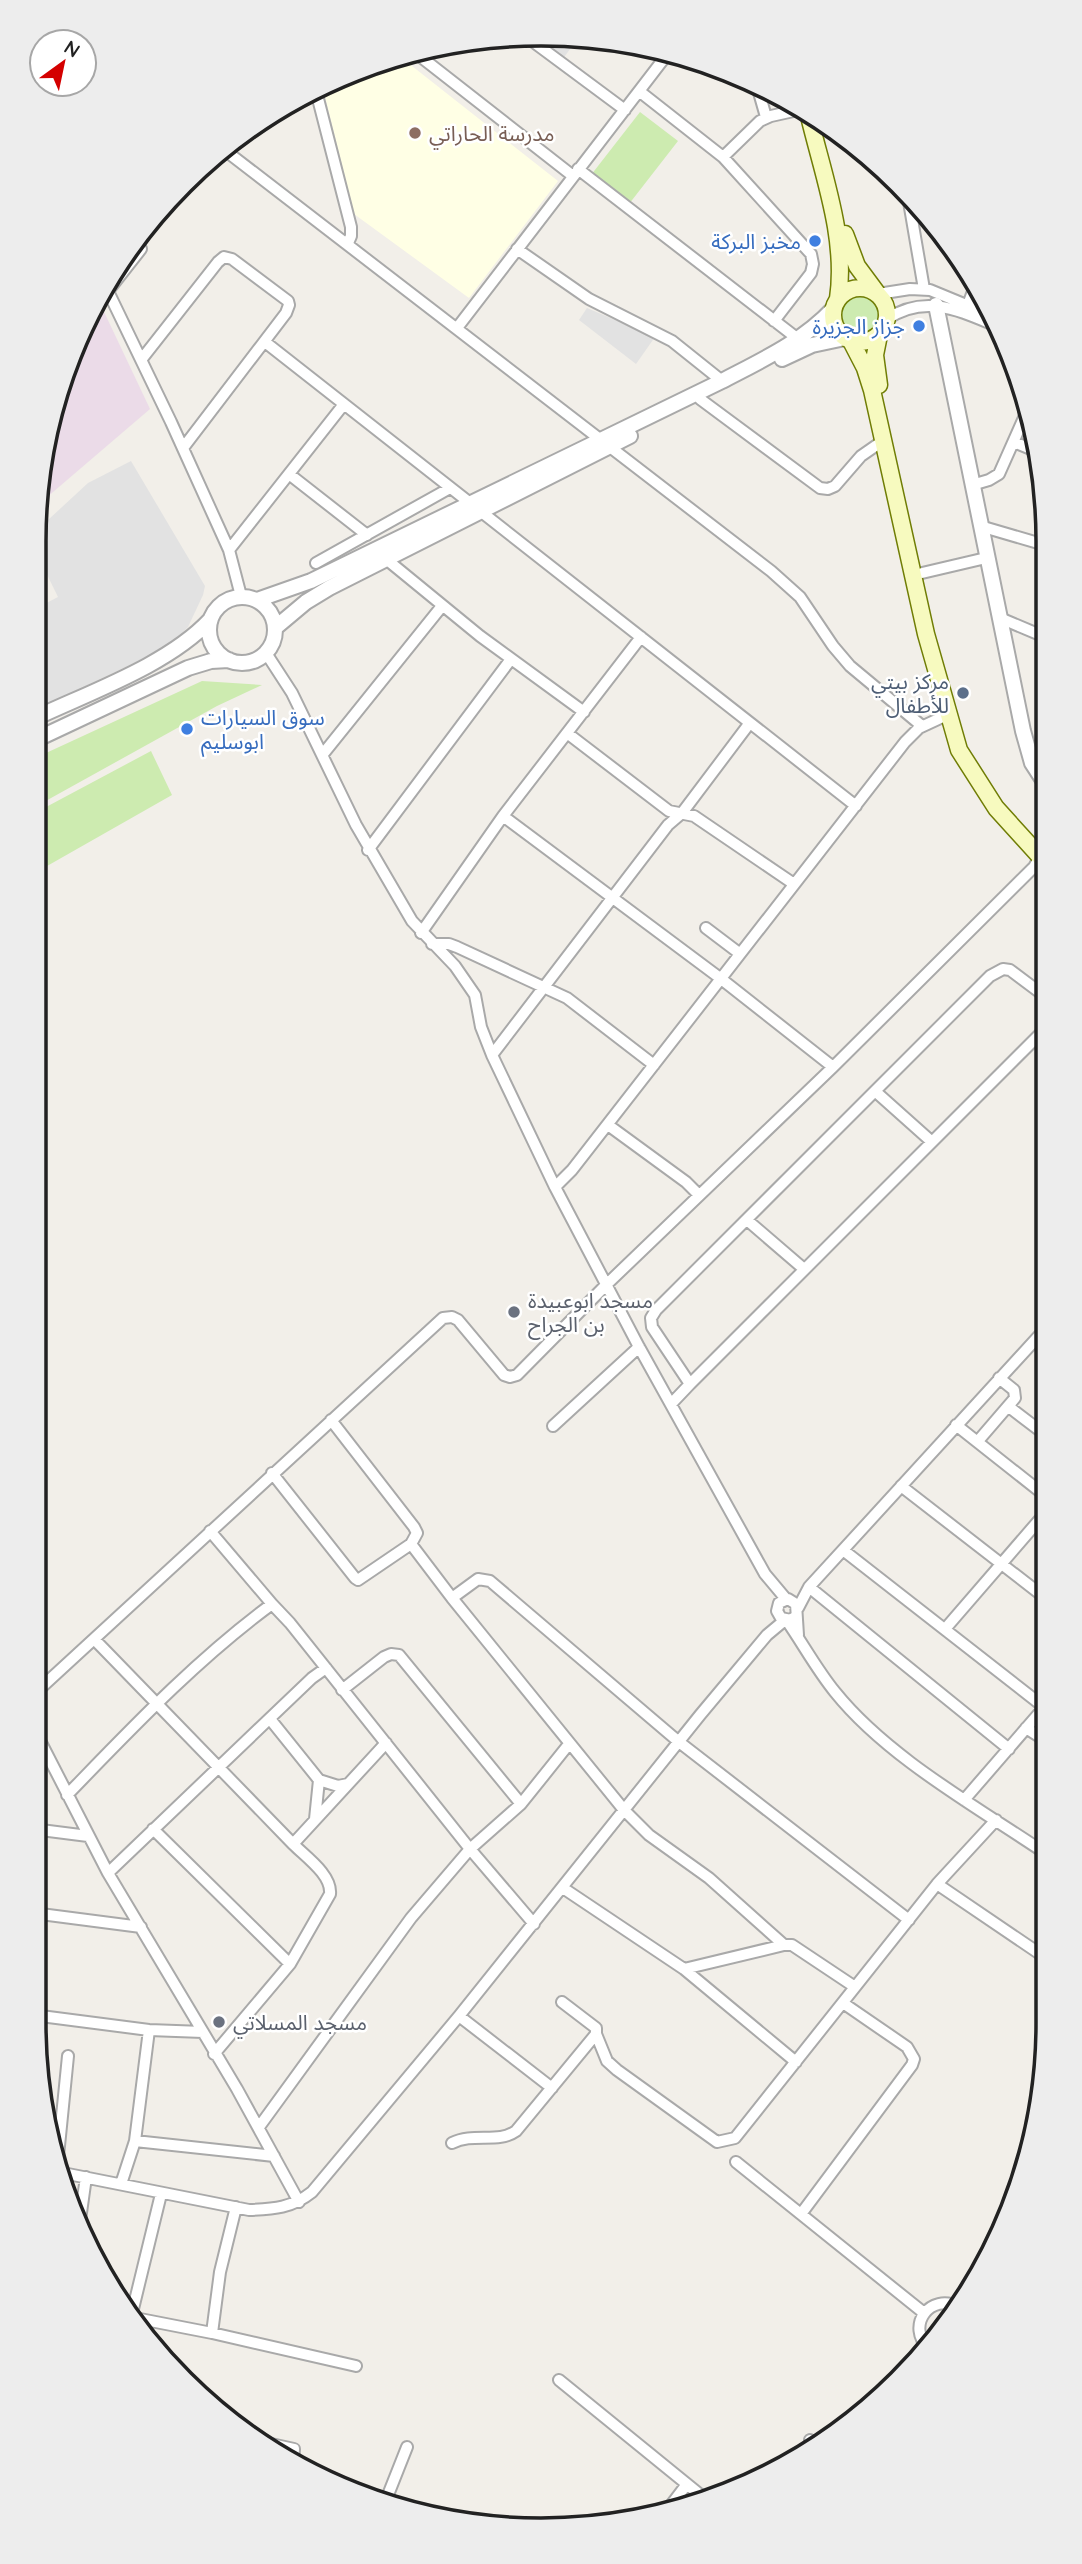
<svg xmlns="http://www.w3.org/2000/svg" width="1082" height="2564" font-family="Quicksand,'Noto Sans Arabic',sans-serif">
	<rect width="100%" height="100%" fill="#f2efe9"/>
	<path fill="#ebdbe8" d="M97 297 150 409 39 504 60 377Z"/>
	<path fill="#ffffe5" d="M398 55 558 181 469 298 354 214 322 84Z"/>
	<path fill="#cdebb0" d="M640 112 678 141 629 204 591 175Z
		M840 316a20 20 0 1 1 40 0a20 20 0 1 1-40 0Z
		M202 681 262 685 217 706 33 808V759Z
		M151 751 172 795 33 874V814Z"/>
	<path fill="#e2e2e2" d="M529 35 579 37 562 60Z
		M587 308 655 337 636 364 579 320Z
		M131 461 205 586 203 595 188 627 170 646 33 711V610L58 597 33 546 35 532 88 483Z"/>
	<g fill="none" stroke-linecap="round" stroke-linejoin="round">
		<defs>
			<path id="minor" d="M524 35 625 110
				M412 50 573 176
				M315 87 351 227V236L348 243
				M758 89 766 117
				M639 91 723 157 811 254 813 264 811 273 774 321
				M222 148 771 571 800 597 833 646 850 666 922 726
				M723 157 760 121 771 116 798 110
				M578 169 798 339
				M908 196 924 289
				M517 249 589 299 672 341 722 381
				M104 283 171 422 229 550 241 596
				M108 291 141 249
				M878 294 910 289 930 290 993 316
				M968 305 975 286
				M887 319C926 293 960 311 999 327
				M457 328 669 52
				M265 342 856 806
				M141 360 218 262 224 257 232 259 288 301 289 305 286 313 183 448
				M700 399 820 488 828 489 835 486 861 456 884 440
				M1014 442 1038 452
				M289 474 367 535
				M972 485 989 480 999 474 1027 411
				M980 526 1045 545
				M229 550 344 404
				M386 559 480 636 584 712
				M316 563 450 488
				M922 573 986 558
				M1000 618 1045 637
				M266 653 292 693 356 825 412 921 455 966 475 995 481 1027 492 1055 555 1187 639 1347 765 1574 786 1599
				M567 733 669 811 694 816 794 884
				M323 754 442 606
				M1038 774 1045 760
				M503 816 720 978 833 1067
				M368 850 511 659
				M706 928 739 953
				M421 933 503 816 641 637
				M432 944H449L457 947 567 998 654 1065
				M1046 997 1010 970 1003 969 990 976 656 1310 651 1318 652 1327 690 1384 1046 1028
				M492 1055 668 825 682 813 749 724
				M876 1092 932 1142
				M608 1125 686 1182 699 1195
				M555 1187 572 1170 905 742 919 728 947 715
				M747 1220 804 1269
				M671 1404 690 1384
				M1009 1407 1047 1436
				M331 1420 414 1527 417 1533 411 1544
				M956 1425 1047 1497
				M553 1426 639 1347
				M978 1441 1015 1398 1014 1390 999 1378
				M272 1473 355 1578 358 1580 411 1544 452 1598 624 1810 649 1835 709 1878 784 1945
				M901 1486 1048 1600
				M210 1531 272 1604
				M843 1550 1044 1707
				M809 1587 1009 1749
				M452 1598 478 1579 490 1581 679 1742 909 1920
				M798 1608 809 1587 1047 1327
				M796 1616 791 1620 781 1618 777 1611 779 1603 788 1599 796 1604 798 1635
				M787 1621C803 1644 817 1670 835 1692 888 1758 979 1808 1048 1855
				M945 1629 1047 1511
				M94 1639 293 1844C306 1857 332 1875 330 1894L290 1964 214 2054
				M342 1690 384 1657 391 1654 399 1655 521 1804
				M33 1695 443 1318 452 1317 458 1320 504 1375 510 1377 517 1375 606 1285 833 1067 1034 867 1045 848
				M270 1719 319 1780 338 1786 348 1784
				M33 1727 108 1873 237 2089 299 2202
				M1026 1728 1048 1742
				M67 1795C132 1728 196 1660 272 1604L290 1623 470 1849 534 1924
				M964 1800 1048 1703
				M315 1819 319 1780
				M33 1829 88 1836
				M153 1829 290 1964
				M293 1844 386 1743
				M108 1873 312 1678 326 1668
				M937 1884 1049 1960
				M563 1888 684 1969 796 2062
				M33 1913 141 1927
				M684 1969 784 1945H792L855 1987
				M33 2015 149 2030 203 2032
				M459 2016 552 2088
				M596 2034 607 2061 617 2070 717 2142 735 2138 937 1884 996 1820
				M259 2127 411 1918 470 1849 521 1804 569 1744
				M135 2141 274 2156
				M452 2143C474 2132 498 2144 516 2131L596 2034V2028L562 2002
				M736 2162 924 2313
				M57 2166 68 2056
				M58 2172 249 2210C274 2209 292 2208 312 2192L459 2016 700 1715 767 1635 785 1620
				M121 2184 135 2141 149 2030
				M801 2214 912 2065 914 2059 907 2047 843 2003
				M79 2227 86 2177
				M130 2317 212 2333 356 2366
				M131 2317 161 2194
				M212 2333 220 2272 236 2207
				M929 2349C905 2326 930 2292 959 2307
				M559 2380 709 2502
				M810 2440 817 2444
				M262 2442 294 2449 293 2465
				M386 2500 407 2447
				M665 2513 687 2484"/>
			<path id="tertiary" d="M936 305 1023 731 1032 763 1045 783
				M782 359 812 345 845 338
				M209 630a33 33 0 1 1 66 0a33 33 0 1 1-66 0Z
				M257 600 311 581 722 381C762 360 802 342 833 309
				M275 628 306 602 329 588 630 436
				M33 719C90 692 168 665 210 620
				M33 741 188 668 211 661 229 660"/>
			<path id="secondary" d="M809 116C823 175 847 238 838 299
				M845 234 857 266 877 293
				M833 315a27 27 0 1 1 54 0a27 27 0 1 1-54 0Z
				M851 341 865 368 872 390 926 634 959 750 996 808 1045 862
				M879 385 875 355 879 335"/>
		</defs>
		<use href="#minor" stroke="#a9a9a9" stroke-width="14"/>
		<use href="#tertiary" stroke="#a9a9a9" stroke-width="18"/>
		<use href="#secondary" stroke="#707d05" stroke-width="19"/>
		<use href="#minor" stroke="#fff" stroke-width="10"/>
		<use href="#tertiary" stroke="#fff" stroke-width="14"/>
		<use href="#secondary" stroke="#f7fabf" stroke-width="16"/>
	</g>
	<circle fill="#8d6e63" stroke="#fff" stroke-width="2.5" cx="415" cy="133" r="7"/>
	<g fill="#3f7fe0" stroke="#fff" stroke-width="2.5">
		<circle cx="815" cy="241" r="7"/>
		<circle cx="919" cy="326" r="7"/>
		<circle cx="187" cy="729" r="7"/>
	</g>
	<circle fill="#5c6f8a" stroke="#fff" stroke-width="2.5" cx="963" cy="693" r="7"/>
	<g fill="#6b7280" stroke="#fff" stroke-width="2.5">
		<circle cx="514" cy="1312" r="7"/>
		<circle cx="219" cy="2022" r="7"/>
	</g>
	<g text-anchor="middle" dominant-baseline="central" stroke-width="5" stroke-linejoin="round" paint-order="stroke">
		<g font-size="21" fill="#785e54" stroke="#fff" text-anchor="start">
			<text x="429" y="133">مدرسة الحاراتي</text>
		</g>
		<g font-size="21" fill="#366cbe" stroke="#fff" text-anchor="end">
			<text x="801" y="241">مخبز البركة</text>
			<text x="905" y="326">جزاز الجزيرة</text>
			<text x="201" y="717" text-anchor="start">سوق السيارات<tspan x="201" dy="24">ابوسليم</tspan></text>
		</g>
		<g font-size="21" fill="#4e5e75" stroke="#fff" text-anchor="end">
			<text x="949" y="681">مركز بيتي<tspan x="949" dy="24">للأطفال</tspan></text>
		</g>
		<g font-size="21" fill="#5b616d" stroke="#fff" text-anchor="start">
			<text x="528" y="1300">مسجد ابوعبيدة<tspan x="528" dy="24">بن الجراح</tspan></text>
			<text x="233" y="2022">مسجد المسلاتي</text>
		</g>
	</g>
	<path d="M0 0H1082V2564H0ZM541 46H541A495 495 0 0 1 1036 541V2023A495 495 0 0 1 541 2518H541A495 495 0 0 1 46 2023V541A495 495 0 0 1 541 46Z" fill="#ededed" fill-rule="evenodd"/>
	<path fill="none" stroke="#222" stroke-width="3.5" d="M541 46H541A495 495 0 0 1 1036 541V2023A495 495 0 0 1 541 2518H541A495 495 0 0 1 46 2023V541A495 495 0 0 1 541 46Z"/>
	<g transform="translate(63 63) rotate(33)"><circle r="33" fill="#ffffff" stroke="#a7a7a7" stroke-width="2"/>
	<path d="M0-5L12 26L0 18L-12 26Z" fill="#d40000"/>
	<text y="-10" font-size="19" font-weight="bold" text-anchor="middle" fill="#222222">N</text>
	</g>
</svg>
